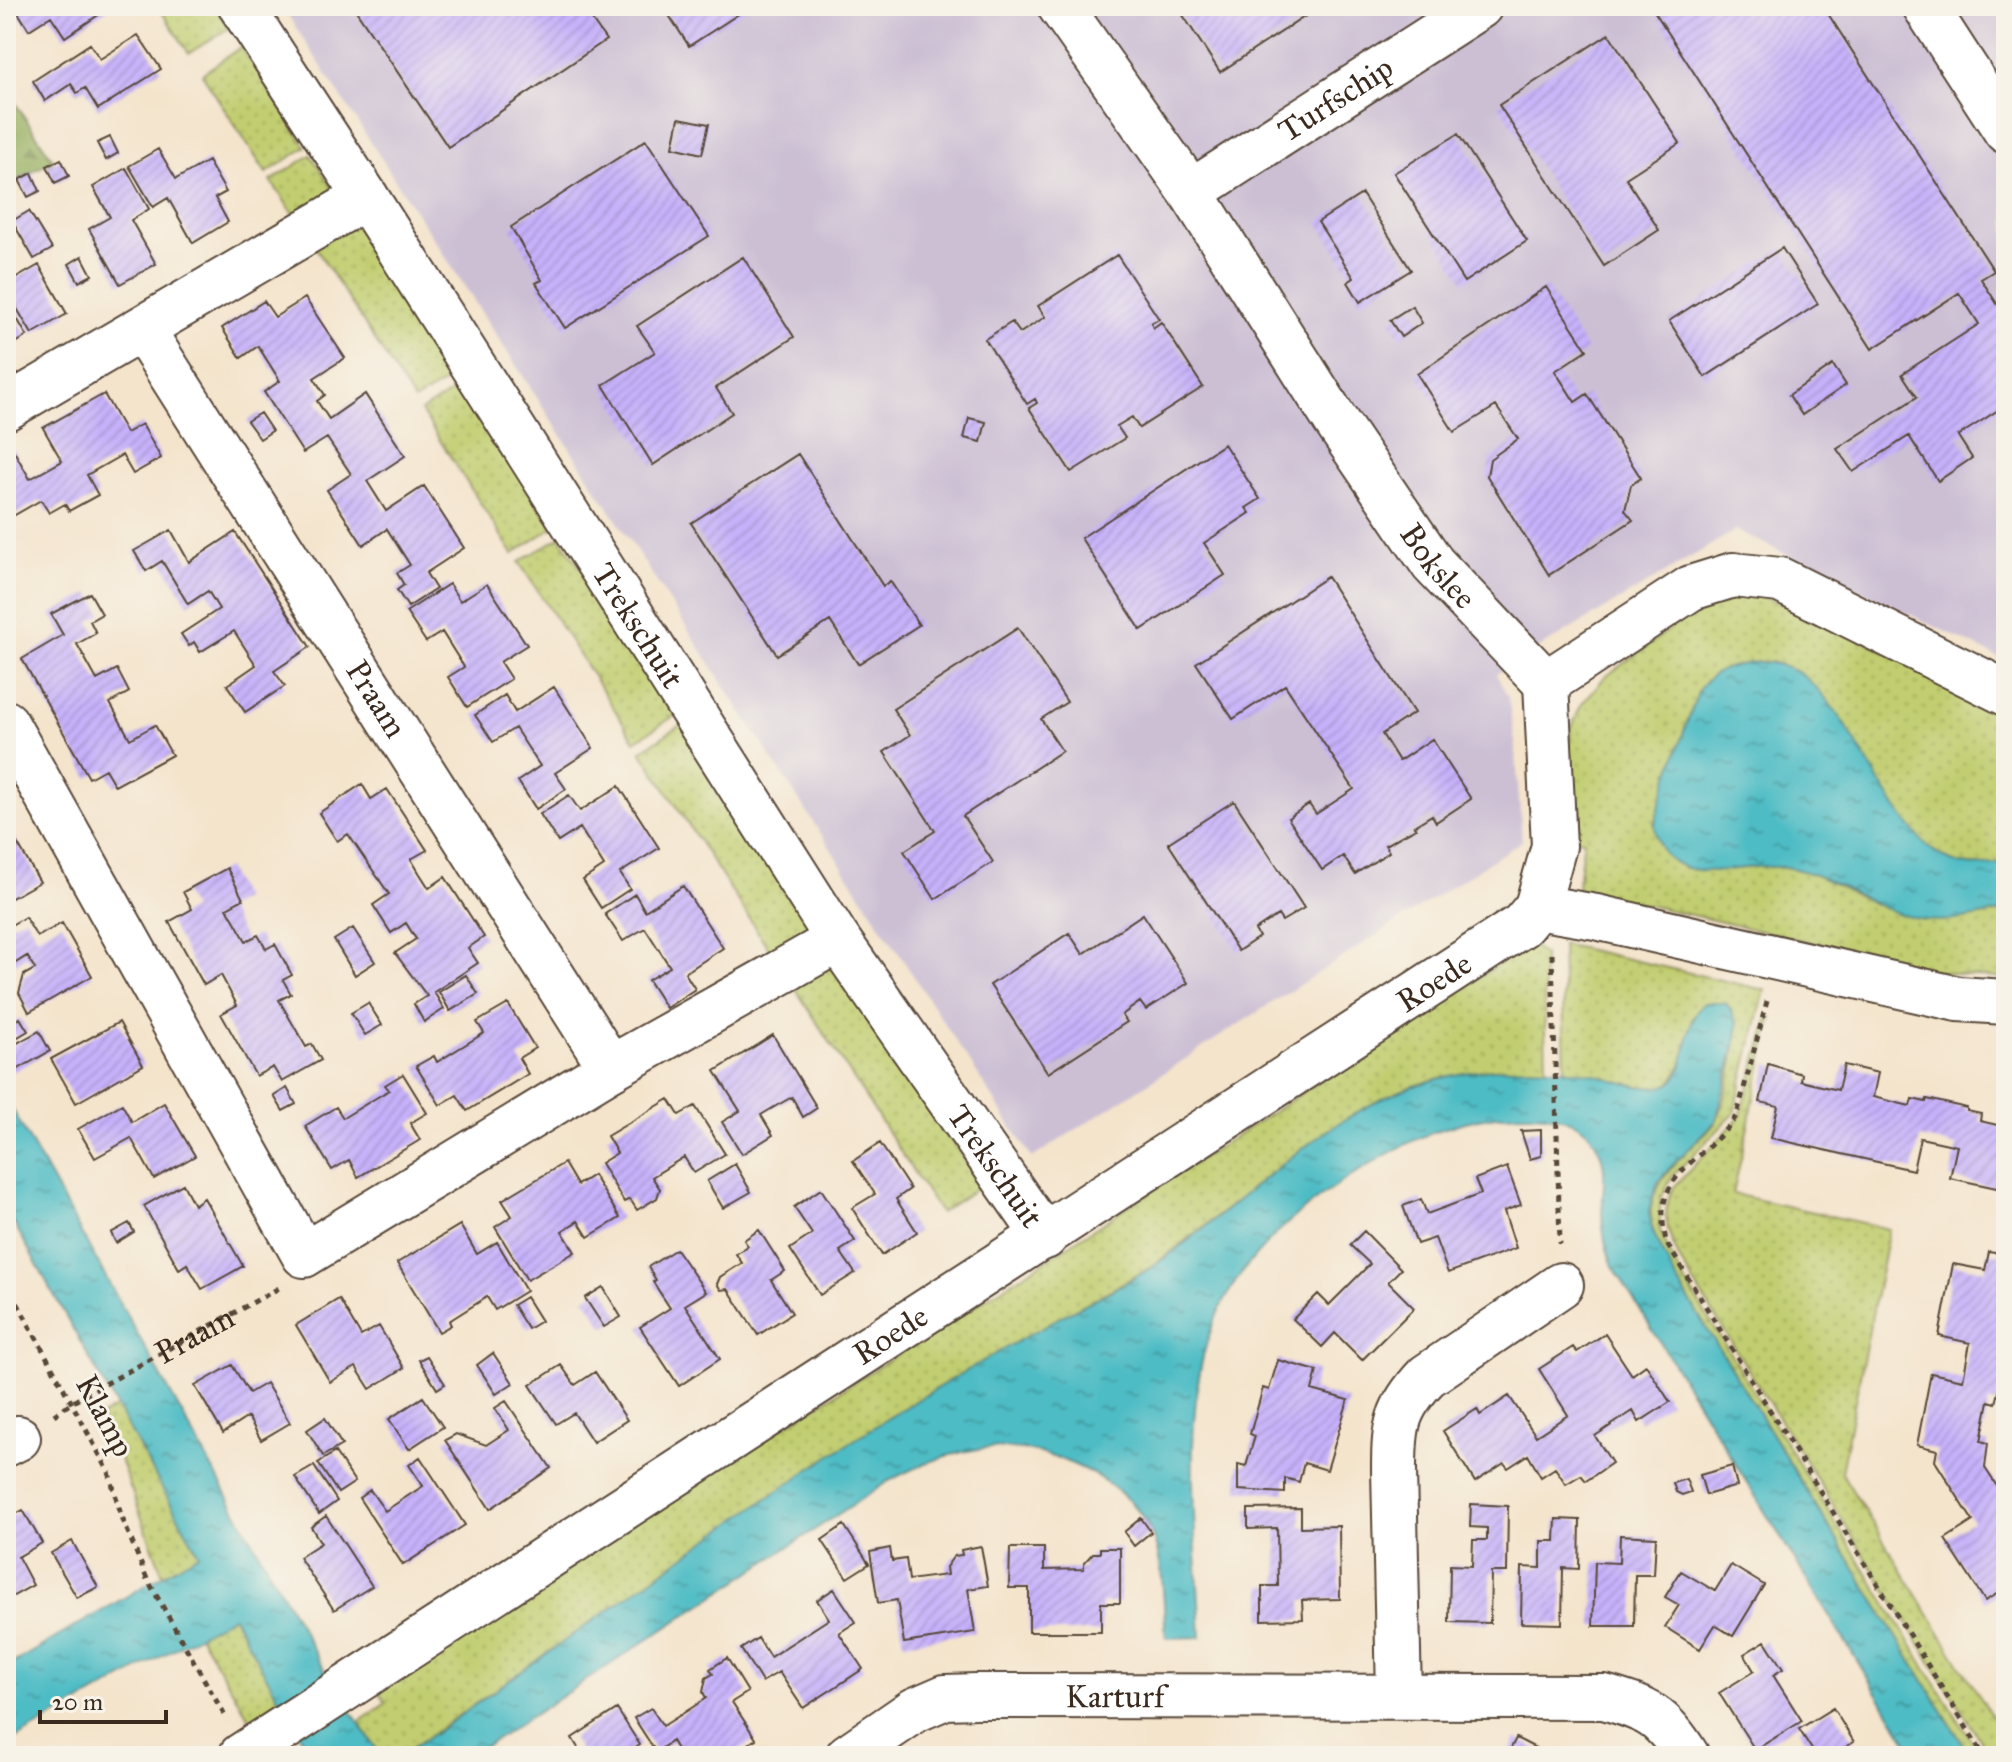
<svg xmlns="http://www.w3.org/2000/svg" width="2012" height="1762" font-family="'IM FELL Great Primer',serif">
	<defs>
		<pattern id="grass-dots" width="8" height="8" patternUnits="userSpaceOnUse" patternTransform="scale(2)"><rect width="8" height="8" fill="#c1cd6f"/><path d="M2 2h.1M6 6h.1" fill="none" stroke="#a7b060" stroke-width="1.8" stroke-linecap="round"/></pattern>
		<pattern id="forest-firs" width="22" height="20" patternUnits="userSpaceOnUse" patternTransform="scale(2)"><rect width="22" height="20" fill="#98b062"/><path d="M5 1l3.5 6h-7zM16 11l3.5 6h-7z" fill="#7d8f50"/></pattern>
		<pattern id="water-ripples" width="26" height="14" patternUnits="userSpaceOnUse" patternTransform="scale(2)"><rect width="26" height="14" fill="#4ebcc5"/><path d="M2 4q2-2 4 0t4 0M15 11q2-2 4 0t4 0" fill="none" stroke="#42999f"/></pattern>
		<pattern id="building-hatch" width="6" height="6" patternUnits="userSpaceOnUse" patternTransform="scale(2)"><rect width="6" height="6" fill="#c6b1fa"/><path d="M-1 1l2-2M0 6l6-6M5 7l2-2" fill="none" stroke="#ab98d6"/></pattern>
	</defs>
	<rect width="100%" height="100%" fill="#f7f3e8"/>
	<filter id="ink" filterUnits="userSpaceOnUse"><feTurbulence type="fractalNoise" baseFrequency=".0125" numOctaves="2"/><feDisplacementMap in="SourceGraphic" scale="16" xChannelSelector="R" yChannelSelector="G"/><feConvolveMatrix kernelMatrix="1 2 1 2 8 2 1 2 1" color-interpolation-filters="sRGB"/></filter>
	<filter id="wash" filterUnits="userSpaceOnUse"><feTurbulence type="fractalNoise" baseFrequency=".006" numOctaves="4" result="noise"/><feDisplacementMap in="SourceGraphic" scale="32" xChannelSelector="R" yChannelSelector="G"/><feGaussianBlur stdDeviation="1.8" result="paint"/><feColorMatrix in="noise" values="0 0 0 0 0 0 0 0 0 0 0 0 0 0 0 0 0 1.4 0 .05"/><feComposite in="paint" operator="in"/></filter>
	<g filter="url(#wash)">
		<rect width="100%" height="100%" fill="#f4e4cc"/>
		<path fill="#ccbfd4" d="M282 6H2006V661L1736 530 1496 674 1508 697 1515 742 1522 841 1032 1158Z"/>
		<path fill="url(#grass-dots)" stroke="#7e7c46" stroke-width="2" d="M158 6H214L229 28 189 53Z
			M241 47 306 147 266 173 202 74Z
			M311 155 336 194 296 218 271 181Z
			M355 223 455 376 414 401 313 244Z
			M462 386 553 527 513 554 421 411Z
			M560 537 676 715 635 741 519 562Z
			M1760 596 1815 616 2006 713V863C1989 865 1967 868 1951 861 1878 833 1840 657 1762 662 1746 663 1716 681 1700 688L1654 824 1704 870C1735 868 1772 860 1802 870 1822 876 1839 887 1858 896 1915 924 1945 923 2006 911V979L1946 973 1577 889 1584 840 1571 838 1568 752 1571 729 1581 705 1604 678 1682 620 1722 598Z
			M682 724 817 933 776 960 641 751Z
			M1530 944 1543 955 1546 1068 1482 1071 1436 1079 1405 1089 1373 1104 1336 1125 1151 1267 977 1365 879 1424 403 1754 381 1756 359 1722 386 1703 374 1686 1034 1268Z
			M1562 944 1765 990 1734 1114 1673 1175 1660 1200V1231L1675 1265 1981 1756H1970L1675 1277C1640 1215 1641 1198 1690 1147 1698 1139 1711 1130 1716 1121 1727 1102 1736 1046 1738 1024L1693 1017 1682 1065 1671 1083 1660 1088 1643 1087 1565 1070Z
			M835 960 981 1185 940 1213 793 985Z
			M1769 1017H1772L1733 1194 1889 1229 1841 1472 2006 1739V1756H1990L1681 1262C1669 1237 1659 1215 1673 1188L1740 1117Z
			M117 1407 200 1555 163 1575 122 1465 100 1417Z
			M233 1616 284 1707 254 1726 199 1635Z"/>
		<path fill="url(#forest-firs)" stroke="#6a6d40" stroke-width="2" d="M6 89 53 160 6 187V159L9 158 6 153Z"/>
		<path fill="url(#water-ripples)" stroke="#447372" stroke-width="2" d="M1760 662C1777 663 1792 666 1806 678 1839 705 1872 773 1898 810 1912 830 1927 851 1951 861 1967 868 1989 865 2006 863V911C1975 917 1941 926 1910 917 1862 904 1825 869 1775 866 1743 865 1694 882 1669 858 1661 852 1655 835 1655 825 1654 817 1695 696 1701 687 1714 668 1738 664 1760 662Z
			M1704 1003H1725L1730 1008 1738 1024 1737 1038 1716 1121 1668 1170 1658 1182 1652 1199 1649 1212 1653 1232 1675 1277 1970 1756H1916L1613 1266C1606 1249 1602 1232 1602 1213 1603 1185 1610 1162 1592 1137 1570 1107 1510 1113 1478 1119 1424 1130 1381 1156 1336 1186 1284 1221 1233 1269 1211 1330 1180 1413 1197 1548 1201 1637L1166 1638C1163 1602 1165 1563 1150 1530 1125 1475 1035 1440 978 1449 944 1454 916 1466 887 1482L471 1756H399C444 1729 486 1696 529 1666 645 1585 759 1500 879 1424 938 1386 1000 1351 1062 1316 1092 1300 1123 1286 1152 1267 1228 1215 1292 1145 1374 1103 1437 1071 1518 1059 1589 1073 1609 1077 1654 1097 1672 1082 1692 1064 1681 1024 1704 1003Z
			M6 1098 329 1678 381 1756H311L233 1616 6 1744V1667L199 1554 6 1209Z"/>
		<g id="blocks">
			<path fill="url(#building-hatch)" d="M14 6H112L65 37 51 16 29 30Z
				M353 6H582L606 40 448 147Z
				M663 6H751L689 46Z
				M1177 6H1321L1220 72Z
				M1651 6H1823L1994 271 1981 279 2001 310 2006 307V405L1958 436 1972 458 1938 481 1909 436 1853 472 1837 449 1917 397 1902 374 1979 324 1959 293 1872 349Z
				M1609 34 1680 143 1626 178 1659 230 1604 266 1499 105Z
				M138 35 161 69 98 109 85 88 77 93 71 84 45 101 33 81 90 44 100 59Z
				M679 118 709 124 702 154 673 147Z
				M1458 134 1527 241 1464 282 1394 173Z
				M110 137 118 153 106 160 97 143Z
				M646 140 709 236 565 328 536 283 542 280 511 227Z
				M158 149 176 179 208 161 226 192 215 198 228 222 193 243 168 198 153 207 129 166Z
				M61 159 69 176 55 183 47 166Z
				M126 168 149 209 131 220 156 264 120 284 89 229 110 217 93 187Z
				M32 173 40 191 28 197 19 180Z
				M1362 194 1411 270 1360 302 1348 282 1354 278 1318 222Z
				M29 211 52 249 34 259 12 221Z
				M1782 248 1818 304 1705 377 1669 321Z
				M1117 255 1159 319 1151 323 1153 328 1161 322 1203 387 1139 428 1132 417 1117 426 1125 438 1071 472 1029 408 1037 403 1035 399 1027 404 985 339 1012 322 1020 333 1045 317 1038 306Z
				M82 256 92 275 79 282 69 264Z
				M743 257 794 337 716 388 732 413 653 465 603 385 655 352 637 326Z
				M39 265 67 314 32 334 6 290V284Z
				M1546 287 1587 350 1555 371 1575 402 1587 394 1641 478 1631 485 1625 510 1633 520 1549 575 1487 476 1490 459 1518 439 1496 406 1454 432 1417 374Z
				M305 298 345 358 314 378 325 395 317 401 329 419 365 394 405 456 367 481 386 511 424 486 464 548 426 573 436 589 408 607 397 590 404 585 397 573 410 565 387 529 363 545 327 490 351 474 327 438 303 453 264 392 280 381 258 346 241 358 222 328 264 301 275 317Z
				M6 299 27 336 6 349Z
				M1412 306 1422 323 1401 337 1390 320Z
				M1833 365 1846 385 1802 415 1789 395Z
				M104 394 126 433 142 424 161 458 133 474 122 455 87 475 98 495 69 511 65 504 49 513 41 500 6 520V449L11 446 30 479 62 461 43 428Z
				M260 413 272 431 260 439 247 421Z
				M969 418 986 422 981 442 964 438Z
				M1224 444 1260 499 1246 508 1250 513 1204 543 1225 575 1141 630 1081 538Z
				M798 454 883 586 890 581 919 625 858 664 830 621 777 655 691 523Z
				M171 530 189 562 235 532 310 647 274 671 285 686 245 712 227 685 256 665 234 631 200 652 194 642 189 646 181 634 219 609 208 591 188 604 162 561 146 571 134 551Z
				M1327 577 1414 713 1382 734 1399 761 1432 739 1471 799 1436 822 1432 815 1414 826 1416 828 1385 845 1389 852 1355 874 1343 856 1322 870 1288 818 1309 804 1316 814 1354 789 1285 685 1233 719 1196 663Z
				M449 584 460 601 487 584 527 645 500 662 511 679 467 707 448 677 464 667 442 632 426 642 406 612Z
				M90 593 102 614 90 621 96 633 77 644 97 680 117 669 129 692 110 703 130 739 155 725 172 755 115 786 105 769 89 778 22 659 63 635 51 614Z
				M1018 628 1067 702 1041 719 1062 751 963 816 993 862 935 899 904 851 935 831 884 752 910 735 893 709Z
				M554 687 593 748 555 773 566 789 536 809 518 781 540 766 515 728 493 742 475 715 505 695 515 712Z
				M362 784 371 799 387 789 427 850 411 859 420 874 429 888 445 877 484 937 468 948 478 963 434 992 444 1009 424 1022 414 1004 427 996 395 953 416 939 406 923 391 933 373 905 389 894 348 834 337 841 319 813Z
				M619 786 659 848 620 873 630 889 601 908 583 880 604 866 580 828 558 842 540 814 569 795 580 811Z
				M1234 801 1304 908 1282 921 1278 915 1255 930 1259 937 1238 951 1168 843Z
				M13 836 40 882 6 901V840Z
				M227 868 243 899 227 908 246 941 258 935 266 949 275 944 292 975 283 980 291 994 279 1000 306 1047 312 1044 321 1060 282 1082 273 1067 256 1076 221 1014 237 1005 221 975 204 985 169 922 192 909 183 892Z
				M683 886 723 948 685 973 695 989 666 1008 648 980 670 967 645 928 623 941 605 914 635 894 645 911Z
				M1143 914 1188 983 1146 1010 1140 1002 1122 1015 1127 1022 1048 1073 990 985 1069 933 1083 954Z
				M25 917 37 937 62 923 92 976 29 1012 19 993 24 975 35 969 27 956 6 969V928Z
				M353 928 375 962 355 975 334 940Z
				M466 975 478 994 450 1011 439 992Z
				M368 1003 382 1025 365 1035 351 1013Z
				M508 1004 535 1048 519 1058 528 1074 467 1111 457 1095 440 1105 416 1066 434 1056 437 1062 484 1033 477 1022Z
				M20 1018 28 1031 16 1038 9 1025Z
				M119 1022 143 1065 76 1103 51 1059Z
				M39 1031 50 1051 13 1072 6 1059V1049Z
				M773 1035 817 1108 803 1117 792 1097 776 1106 761 1115 773 1135 742 1154 722 1122 740 1111 715 1071Z
				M1768 1064 1802 1074 1801 1081 1838 1090 1844 1065 1878 1073 1873 1097 1910 1106 1912 1099 1926 1102 1927 1099 1967 1108V1111L1981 1114 1980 1121 2006 1127V1190L1950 1178 1957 1146 1939 1142 1920 1138 1913 1170 1771 1138 1778 1106 1760 1102Z
				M403 1074 427 1113 410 1123 420 1140 358 1177 349 1160 332 1170 305 1126 336 1107 343 1118 389 1090 385 1085Z
				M287 1088 296 1104 283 1111 274 1096Z
				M669 1099 679 1115 695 1106 725 1154 694 1173 684 1157 652 1177 660 1189 657 1198 637 1210 630 1199 624 1202 601 1163 617 1153 607 1136Z
				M164 1103 195 1156 154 1179 131 1138 95 1158 78 1129 122 1104 132 1122Z
				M1541 1130V1156L1530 1159 1521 1131Z
				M880 1143 910 1189 896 1199 917 1232 882 1255 852 1208 875 1194 853 1161Z
				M564 1163 577 1185 593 1175 620 1218 588 1237 578 1221 562 1231 575 1252 527 1280 495 1227 512 1216 502 1200Z
				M735 1164 751 1192 723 1208 707 1181Z
				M1507 1167 1521 1205 1504 1211 1516 1248 1448 1273 1435 1238 1417 1244 1403 1206 1421 1199 1427 1214 1481 1194 1475 1179Z
				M183 1184 194 1205 204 1198 243 1266 202 1289 187 1264 179 1269 144 1206Z
				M821 1189 855 1241 840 1251 855 1273 820 1295 790 1249 812 1234 794 1207Z
				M129 1223 134 1232 116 1243 111 1233Z
				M460 1225 477 1254 497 1242 526 1291 495 1310 487 1297 449 1321 451 1325 439 1332 397 1263Z
				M759 1230 785 1271 771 1280 792 1313 758 1335 728 1289 721 1290 717 1284 720 1277 742 1263 736 1254 748 1246 744 1240Z
				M1364 1231 1401 1269 1388 1282 1414 1308 1362 1360 1335 1333 1322 1347 1293 1319 1318 1294 1329 1305 1370 1264 1350 1245Z
				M676 1249 706 1292 685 1305 720 1359 679 1386 640 1327 670 1308 653 1282 656 1280 648 1267Z
				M1989 1252 2006 1255V1317L2003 1332 2006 1333V1366L1996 1403 1989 1401 1981 1441 1988 1443 1985 1468 2006 1500V1588L1985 1601 1945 1539 1973 1521 1935 1461 1937 1450 1917 1445 1931 1373 1963 1380 1970 1343 1939 1336 1953 1264 1985 1270Z
				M603 1287 621 1317 604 1327 585 1298Z
				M526 1297 541 1321 528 1329 513 1305Z
				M339 1299 361 1336 379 1326 404 1368 370 1389 356 1367 330 1382 296 1325Z
				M1605 1334 1632 1375 1646 1365 1670 1402 1639 1422 1633 1411 1595 1436 1612 1463 1586 1481 1581 1475 1566 1484 1555 1468 1541 1477 1528 1455 1508 1468 1504 1463 1475 1482 1443 1431 1477 1409 1480 1415 1509 1396 1536 1436 1568 1415 1539 1369 1573 1347 1577 1352Z
				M493 1353 513 1383 496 1394 477 1365Z
				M427 1356 445 1384 437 1389 419 1360Z
				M1278 1360 1317 1371 1312 1390 1348 1400 1327 1470 1304 1463 1299 1482 1285 1478V1493L1238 1490V1464L1246 1466 1255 1436 1250 1434 1263 1388 1269 1390Z
				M232 1365 249 1393 266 1383 290 1423 261 1440 248 1417 223 1433 195 1386Z
				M561 1365 575 1385 595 1372 627 1420 593 1442 574 1413 556 1424 530 1385Z
				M423 1397 443 1427 409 1449 389 1419Z
				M506 1401 551 1468 490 1509 445 1440 456 1434 486 1445 509 1430 495 1408Z
				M325 1418 342 1445 323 1456 307 1430Z
				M335 1452 355 1482 338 1493 318 1463Z
				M420 1457 465 1525 403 1565 359 1498 370 1490 385 1511 423 1486 409 1465Z
				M314 1466 337 1501 319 1514 295 1477Z
				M1732 1466 1737 1486 1706 1495 1700 1475Z
				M1686 1479 1691 1492 1682 1495 1676 1492 1673 1483Z
				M1471 1504 1508 1506 1507 1572H1491L1490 1623 1449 1622 1450 1565 1472 1566 1473 1540H1487V1528L1470 1527Z
				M1301 1508V1527L1339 1526 1340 1599 1302 1600 1303 1619 1262 1620V1586H1278L1277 1528 1248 1529V1509Z
				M23 1510 42 1543 18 1557 33 1585 6 1600V1519Z
				M326 1516 372 1586 334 1610 299 1557 321 1543 311 1527Z
				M1141 1518 1151 1532 1134 1546 1124 1532Z
				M1556 1519 1580 1520 1579 1569 1563 1568 1562 1624 1521 1623 1522 1567 1541 1568V1541H1555Z
				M844 1525 869 1564 847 1578 822 1540Z
				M1620 1535 1656 1537 1654 1575H1635L1634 1626H1593L1595 1562 1619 1563Z
				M72 1541 98 1587 77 1598 51 1553Z
				M981 1546 988 1586 968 1589 975 1632 904 1643 897 1600 878 1603 870 1552 890 1548 892 1561 906 1559 909 1580 947 1575 946 1567 954 1556 962 1555 961 1550Z
				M1010 1548H1044V1570L1084 1569V1563L1093 1553H1100V1548H1120V1603H1101V1632H1029V1588H1009Z
				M1731 1565 1764 1585 1733 1636 1715 1625 1700 1649 1665 1627 1679 1605 1665 1597 1681 1571 1715 1591Z
				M834 1589 856 1622 839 1633 863 1669 803 1708 779 1672 762 1682 741 1649 758 1638 770 1657 829 1619 817 1600Z
				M1765 1641 1783 1669 1773 1675 1802 1721 1755 1750 1719 1693 1754 1671 1744 1654Z
				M727 1658 748 1692 732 1702 756 1739 730 1756H681L672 1741 656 1752 634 1718 651 1708 663 1726 693 1707 706 1698 703 1692 706 1678 713 1674 710 1669Z
				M1833 1708 1854 1742 1831 1756H1816L1799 1729Z
				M617 1709 640 1745 623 1756H583L572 1738Z
				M1516 1738 1551 1756H1507Z"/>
		</g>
	</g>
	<g filter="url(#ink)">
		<use href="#blocks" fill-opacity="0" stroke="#574638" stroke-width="2"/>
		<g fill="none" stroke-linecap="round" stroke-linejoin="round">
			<defs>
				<g id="minor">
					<path id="s2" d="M241 6 366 197 838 940 1045 1237"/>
					<path id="s3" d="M1060 6 1191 192 1335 420 1433 564 1546 683 1691 588 1733 575 1780 580 2006 693"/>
					<path d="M1925 6 2006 131"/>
					<path id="s4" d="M1191 192 1480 6"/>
					<path id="s5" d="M142 329 611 1068"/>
					<path d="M6 408 366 197"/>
					<path d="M6 723 304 1255 611 1068 838 940"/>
					<path d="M1537 907 1554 846 1546 683"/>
					<path d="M6 1444 18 1438"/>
					<path d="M1399 1696 1394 1470C1394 1426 1396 1409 1427 1376L1561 1285"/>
					<path id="s6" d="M241 1756 1522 925 1537 907 1596 917 1958 999 2006 1002"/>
					<path id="s7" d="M848 1756 915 1710 945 1697 976 1696 1604 1697C1648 1710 1662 1715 1687 1756"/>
				</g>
			</defs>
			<use href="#minor" stroke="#574638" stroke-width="48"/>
			<g stroke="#574638" stroke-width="5" stroke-dasharray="6 6" stroke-linecap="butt">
				<path d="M1552 954 1560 1244"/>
				<path d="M1767 1001 1737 1115C1703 1165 1647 1172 1667 1244L1984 1756"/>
				<path d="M6 1282 109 1472 121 1515 147 1579 225 1716"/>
				<path id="s1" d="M54 1415 71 1403 279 1288"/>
			</g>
			<use href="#minor" stroke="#fff" stroke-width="44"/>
		</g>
	</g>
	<g text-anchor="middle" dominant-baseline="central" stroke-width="6" stroke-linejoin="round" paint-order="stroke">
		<g font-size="32" fill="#3b2a1e" stroke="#f7f3e8">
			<text stroke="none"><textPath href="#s4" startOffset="172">Turfschip</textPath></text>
			<text stroke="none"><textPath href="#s3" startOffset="676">Bokslee</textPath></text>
			<text stroke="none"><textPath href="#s2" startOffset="736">Trekschuit</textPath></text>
			<text stroke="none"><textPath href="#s5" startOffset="438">Praam</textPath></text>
			<text stroke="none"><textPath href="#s6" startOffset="1422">Roede</textPath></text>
			<text stroke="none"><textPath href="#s2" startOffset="1384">Trekschuit</textPath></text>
			<text stroke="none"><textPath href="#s1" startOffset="162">Praam</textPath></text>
			<text stroke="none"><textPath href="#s6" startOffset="774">Roede</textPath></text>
			<text transform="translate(105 1416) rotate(62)">Klamp</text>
			<text stroke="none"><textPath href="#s7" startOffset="284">Karturf</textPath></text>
		</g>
	</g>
	<rect width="2012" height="1762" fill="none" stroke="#f7f3e8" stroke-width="32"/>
	<path d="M40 1710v12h126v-12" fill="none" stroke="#3b2a1e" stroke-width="4"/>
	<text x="52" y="1710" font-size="24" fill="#3b2a1e" stroke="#f7f3e8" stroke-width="6" paint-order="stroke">20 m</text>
</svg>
